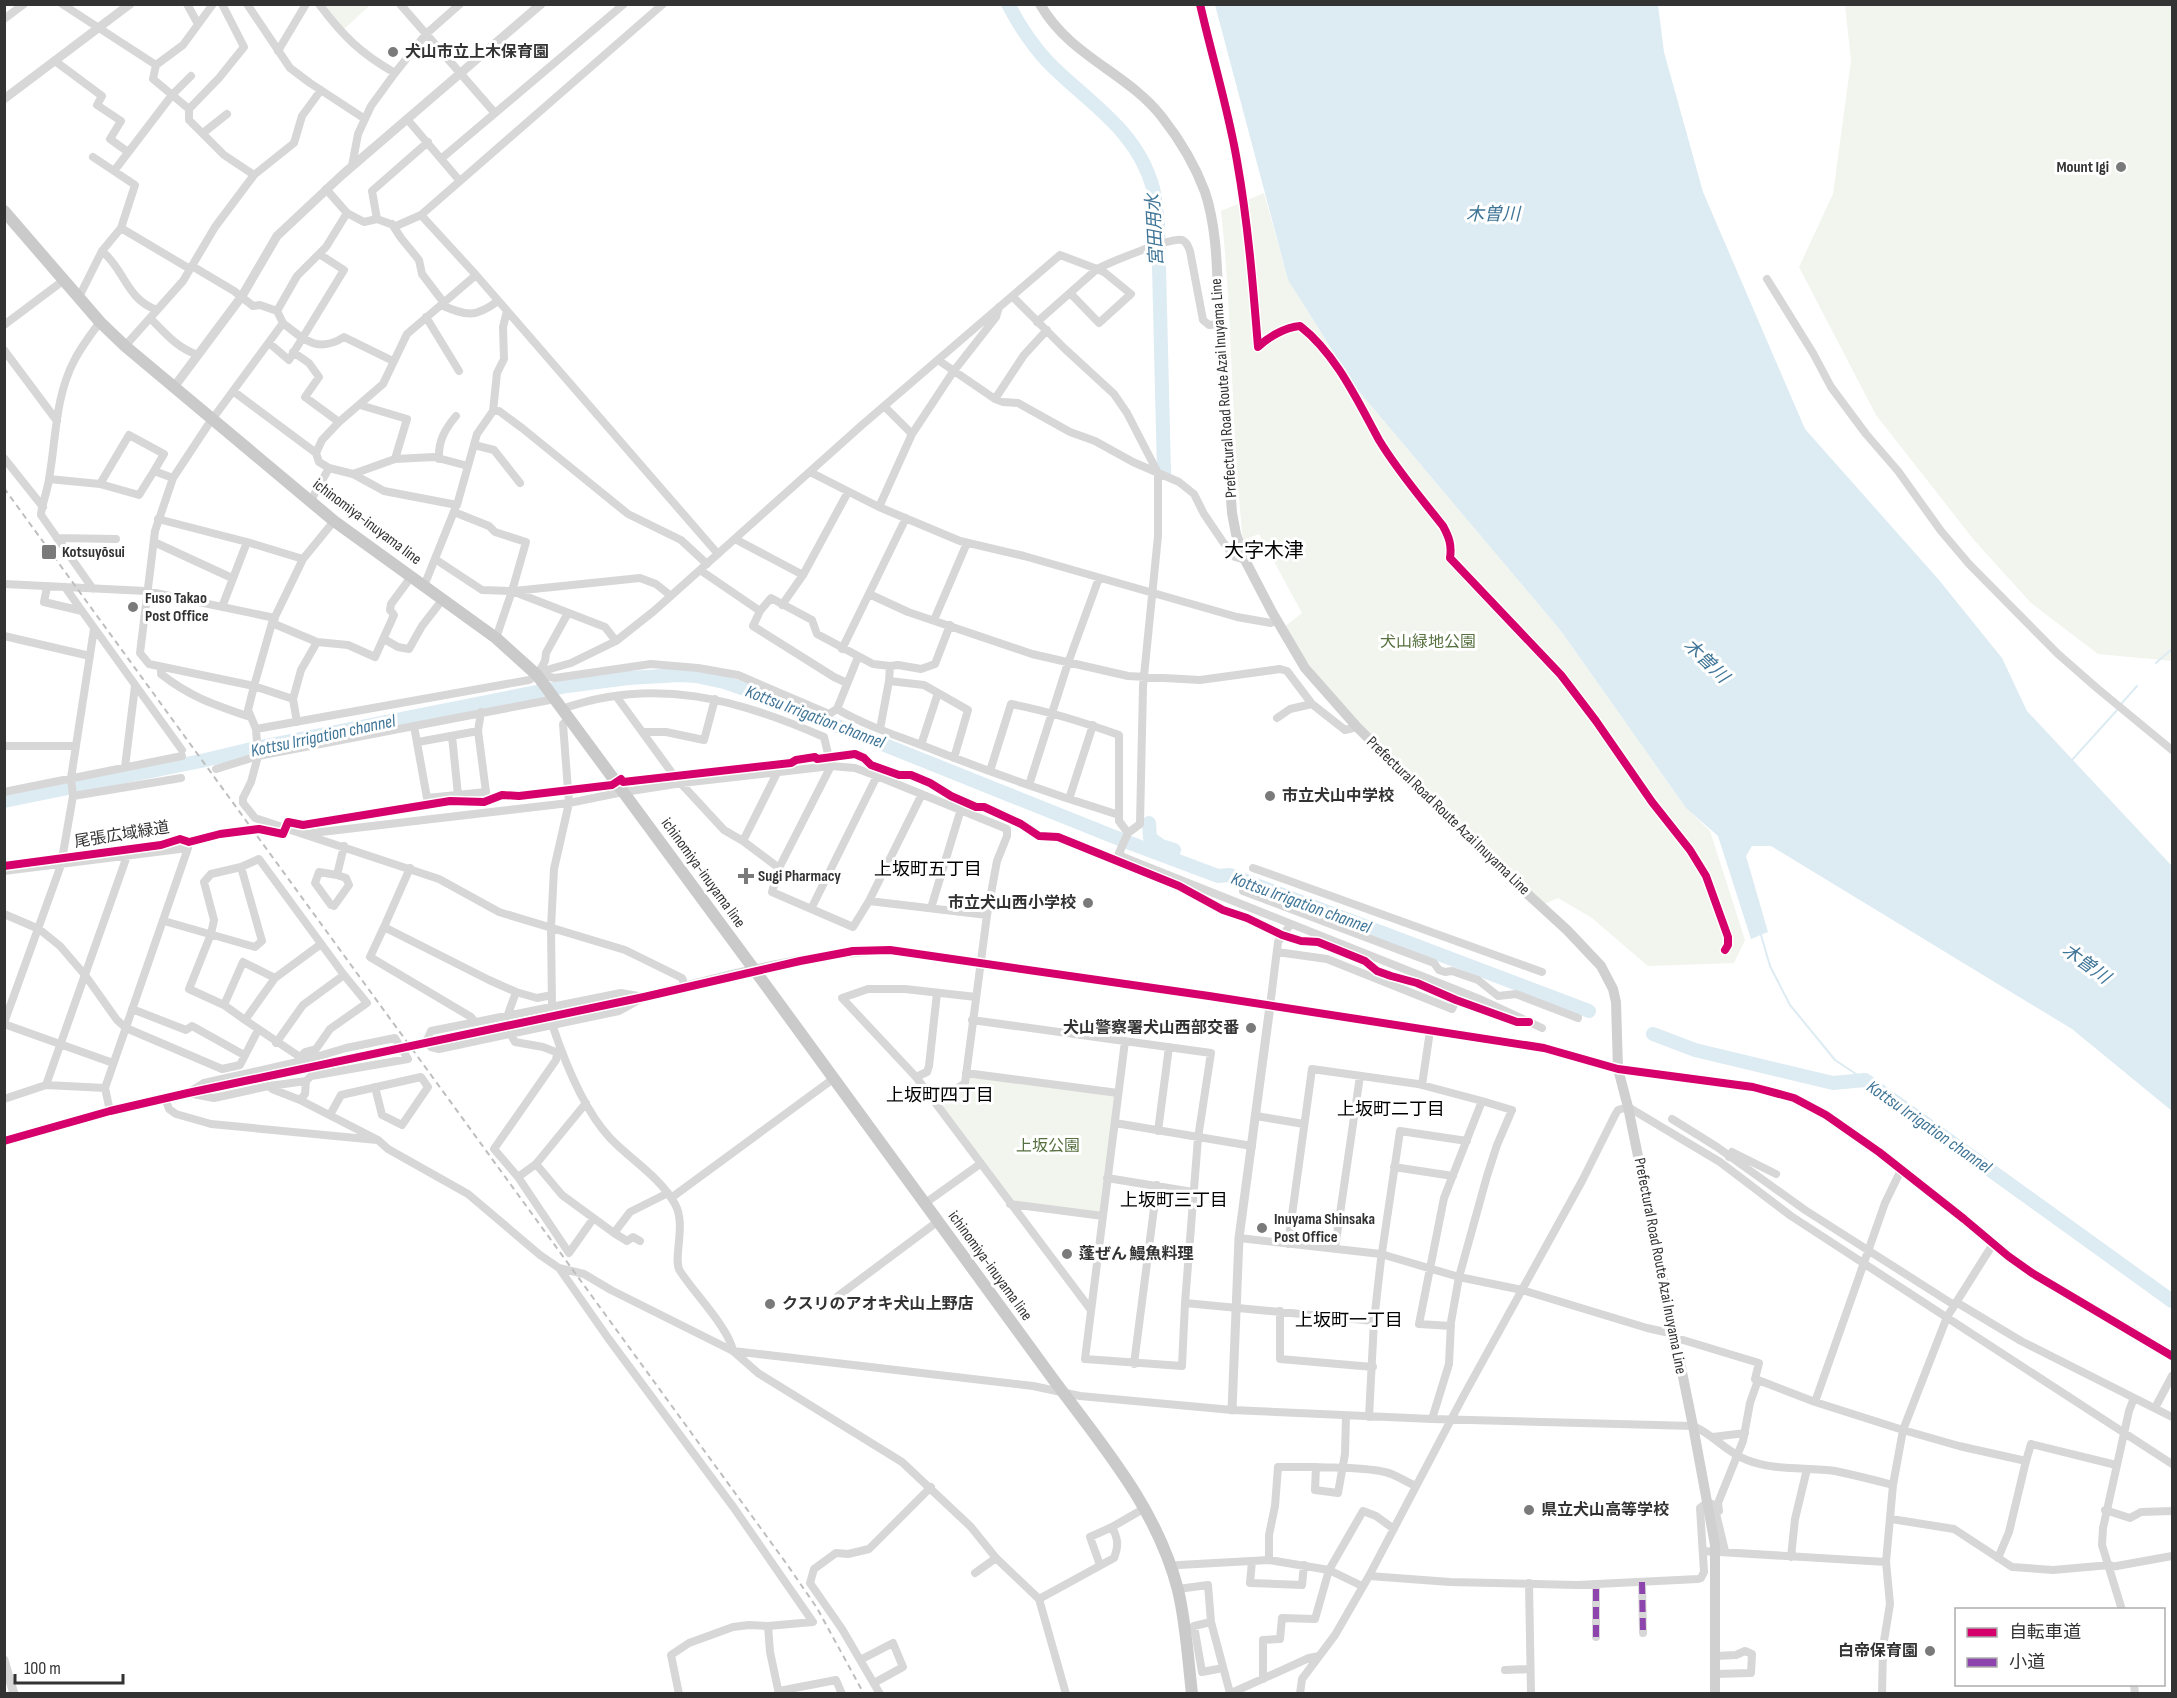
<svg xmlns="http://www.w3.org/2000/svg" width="2177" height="1698" font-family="'Sofia Sans Condensed','Noto Sans JP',sans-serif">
	<rect width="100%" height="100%" fill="#fff"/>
	<path fill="#f1f5ed" d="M324 5H370L341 32Z
		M1845 5H2172V661L2098 654 2031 603 1974 540 1876 415 1799 267 1833 194 1851 61Z
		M1264 193 1288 280 1357 389 1561 631 1686 808 1710 831 1745 940 1734 963 1648 966 1592 918 1558 898 1540 906 1357 727 1282 629 1302 613 1259 534 1243 540C1231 430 1233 320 1221 211Z
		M966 1073 1118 1093 1103 1216 1010 1204 936 1103 965 1083Z"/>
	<path fill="#ddebf3" d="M1215 5H1658L1664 52 1703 192 1805 429 1939 580 2002 658 2027 711 2172 866V1111L2072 1029 1771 846H1752L1746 856 1768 932 1751 939 1718 836 1686 808 1561 631 1357 389 1288 280Z"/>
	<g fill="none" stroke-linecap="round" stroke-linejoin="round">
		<path stroke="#ddebf3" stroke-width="2" d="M2156 663 2172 649
			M2121 704 2137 686
			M2072 760 2118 709
			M1761 935 1770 966 1790 1005 1835 1060 1865 1080"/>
		<path stroke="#ddebf3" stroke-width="14" d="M1008 4C1019 25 1032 45 1048 62 1087 102 1137 129 1153 188 1156 199 1156 213 1158 225L1164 473
			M4 801 201 761 260 747 567 686 628 678 680 675 696 676 724 682 750 691 1122 840 1218 876 1230 875 1589 1011
			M1149 823 1150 838 1161 846 1174 850
			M1653 1034 1695 1050 1833 1083 1865 1080 2172 1301"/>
		<path stroke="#d7d7d7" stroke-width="8" d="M62 4 156 65
			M187 4 198 24
			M213 4 183 45 156 65 153 79 189 109V120L224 155 254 175
			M247 4 290 68 310 83 365 119
			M319 4C343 36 360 53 395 73
			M400 4 494 112
			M4 19 24 4
			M278 51 306 4
			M55 61 102 96 97 105 121 121 110 139 128 152
			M189 109 219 78 244 47 222 4
			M407 119 459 180
			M203 133 227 114
			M442 158 624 4
			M352 166 358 134 371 106 395 73 426 34 460 4
			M114 171 172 95 191 76
			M326 189 347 213 364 222 377 219 396 226 421 215 663 4
			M421 215 476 275 718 554
			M377 219 372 191 428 142
			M392 224 401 238 419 260 422 274 444 303
			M121 228 190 269
			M102 251C125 270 126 299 157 310
			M192 266 234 291 253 306 260 305 277 311
			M1767 279 1813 353 1831 387 1866 434 1898 471 1941 531 1969 564 2058 654 2098 689 2172 750
			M79 297 102 251 121 228 135 185 93 157
			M441 305C467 316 475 318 498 301
			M426 317 459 371
			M150 318C165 333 177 348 198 355
			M1037 322 1097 269 1104 272 1131 294 1099 323 1070 293
			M283 323C303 339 318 354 344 337L393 361
			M4 325 64 280
			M269 343 289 360 344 270 319 254
			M125 346 183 281 215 227 254 175 294 143 302 116 321 90
			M4 350 57 421
			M293 352 309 363 319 377 305 397 339 422
			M938 360 995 399 1003 402 1018 403 1070 432 1095 441 1133 462 1179 482 1194 494 1204 514 1223 542 1235 557 1245 560
			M233 391 316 453
			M995 399 1024 355 1047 330
			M360 405 407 419 395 459
			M884 406 912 434
			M493 411H499L522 428 628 514 681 540 707 564
			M474 445 494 450 520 483
			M4 458 43 507
			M439 459C438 441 445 429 456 416
			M468 466 477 434 493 411 497 373 504 359 503 327 507 311
			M329 468 353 474 395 459 434 457 468 466 457 505 384 491 353 474
			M810 472 879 507 960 541 1024 556 1237 617 1271 623 1277 620
			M49 479 100 484 139 495 154 471 173 478
			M100 484 129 435 164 454 154 471
			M310 502 329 468 319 462 316 453 322 440 339 422 383 384 407 334 476 275
			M879 507 912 434 953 372 996 317 999 307
			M454 512 489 526 495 532 526 542 512 591 496 638
			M158 519 247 542 303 559
			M334 521 303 559 272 623 254 686 248 710 256 729 258 756 251 782 243 798V803L255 818 439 879 499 912 625 950 682 978 685 986
			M57 538 116 539
			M735 539 803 575
			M154 542 232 578
			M435 559 482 590 512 591 605 627 616 641
			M700 570 760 611
			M4 584 146 591 275 618
			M424 586 455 509
			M47 587 44 602 82 611 182 750
			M65 587 82 611
			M93 589 41 515C41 507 48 489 49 479 56 440 55 397 74 361 81 347 91 334 100 322
			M514 591 640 578 656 584 671 596
			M869 594 908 612 1032 654 1128 676 1200 680 1280 669 1287 671 1312 704 1345 730 1357 727
			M782 605 803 575 848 492
			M222 607 247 542
			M934 620 967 543
			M272 623 317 642 301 670 293 699 254 686 149 664 140 653 155 531 173 478 208 425 283 323 277 311 297 276 326 247 347 213
			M4 636 90 656
			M384 639 398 647 409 649 422 626 443 599
			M317 642 348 645 375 657 394 615 390 610 391 604 411 577
			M842 649 906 518
			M890 666 898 665 921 669 935 664 950 625
			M161 667V674C190 697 215 705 250 717
			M538 674 545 661 546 653 568 613
			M539 675 555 678 651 664 698 668 738 675 829 714 837 709C866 726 898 736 929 748 992 773 1055 795 1119 815
			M889 681 924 685 968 710 954 758
			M847 683 834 677 753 626 760 611 771 598 812 620 817 634 873 664 890 666 889 681 880 729
			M616 696 675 777 724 830 743 841 779 868
			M293 699 297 722
			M562 709C654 676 738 699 824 737L831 766 779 868 772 892 853 927 869 901 922 794
			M837 709 858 657
			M1277 718 1290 709 1312 704
			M414 726 427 798 486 792 478 731
			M256 729 529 680 550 669 571 663 616 641 654 611 862 425 1060 255 1097 269C1109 263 1170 237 1182 240 1187 242 1188 246 1190 251L1203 320 1209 325 1220 324
			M643 732H666L704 740 715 699
			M452 736 458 795
			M418 742 478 731 481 712
			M921 745 938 693
			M4 746H76
			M125 767 135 686
			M216 769 258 756 555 699
			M990 771 1011 704C1048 711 1083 722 1119 735V821L1128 833 1140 824 1143 686 1158 536V473L1127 413 1114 394 1064 348 1013 297
			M1029 785 1068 663 1099 578
			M4 792 182 756
			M73 796 181 778
			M1069 799 1093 725
			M1128 833 1119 853 1123 857 1482 1000 1542 1028
			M304 834 569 803 618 793 682 783 831 766 855 768 877 776 1007 829V836L997 861 987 915 965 1083 936 1103
			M743 841 778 771
			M410 868 384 927 489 980 516 992 537 998 552 995
			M1253 868 1542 972
			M4 871 188 848 105 1088 110 1111
			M337 875 319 872 315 883 331 905 334 906 349 885 346 878 337 875 344 846
			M1243 891 1434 963 1439 970 1445 972 1452 971 1478 980 1498 996 1516 994 1578 1018
			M869 901 987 915
			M931 908 961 809
			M811 909 877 776
			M4 914 39 929 60 946 85 975 117 1020 126 1028 222 1069 240 1065 258 1030
			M164 921 255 947 262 941 241 867
			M384 927 370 957 471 1017 474 1021
			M1277 952 1327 959 1452 1009 1460 992
			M275 978 321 944
			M621 993 644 997 619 1011 439 1049 431 1047 427 1040 431 1031Z
			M976 997 905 989H868L842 998 916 1077 1091 1310
			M224 1005 243 962 275 978 245 1020 224 1005 189 989 211 934 214 920 204 882 211 874 241 867 259 859 344 975 367 1003 330 1029 316 1049 305 1052 300 1057 245 1020
			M1270 1006 1278 942 1290 925
			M552 1007 551 928 554 869 569 803 563 724 569 718
			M132 1009 186 1030 192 1026 244 1055
			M507 1017 516 992
			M972 1020 1211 1053 1198 1138 1185 1303 1182 1366 1085 1359 1125 1041
			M4 1023 61 865 73 796 71 778 94 629
			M4 1024 113 1063
			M552 1024C564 1060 584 1110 610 1138 631 1160 660 1177 675 1204 687 1226 672 1259 680 1271 693 1292 729 1328 733 1351
			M510 1033 515 1042 543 1047 561 1054
			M395 1038 408 1059 311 1076 306 1081 269 1086 214 1098 188 1093 204 1083 302 1061 346 1048Z
			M276 1043 303 1005 344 975
			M557 1054 556 1060 494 1149 518 1177 569 1253 593 1219
			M966 1073 1118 1093
			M916 1077 927 1072 929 1066 937 993
			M46 1085 127 856
			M1422 1085 1430 1031
			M269 1086 272 1089 300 1100 378 1140 388 1149 468 1194 540 1255 559 1268 608 1338 734 1508 813 1622 768 1626 749 1625 733 1627 689 1643 671 1655 679 1694
			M165 1098 169 1109 176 1114 211 1124 377 1140
			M4 1099 46 1085 105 1088
			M300 1100 305 1094 306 1081
			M330 1115 341 1095 421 1077 428 1087 402 1125 382 1115 375 1087
			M1256 1116 1304 1124
			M1672 1119 1717 1147 1805 1210 1954 1305
			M1115 1123 1252 1146
			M1158 1131 1169 1047
			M1729 1157 1732 1152 1776 1174
			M536 1164 562 1195 614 1233 630 1212 668 1193
			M1394 1167 1453 1176
			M518 1177 536 1164 586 1103
			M1107 1178 1193 1192
			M671 1198 833 1079
			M924 1204 980 1164
			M1010 1204 1103 1216
			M614 1233 627 1241 633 1237 640 1241
			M1239 1238 1381 1254 1459 1277 1522 1290 1647 1328 1665 1332 1673 1331
			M1288 1244 1312 1069 1418 1084 1482 1101 1444 1198 1419 1324 1451 1326
			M1335 1248 1360 1076
			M559 1268 584 1274 611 1290 733 1351 758 1373 902 1462 971 1527 996 1558 1039 1599 1066 1694
			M838 1296 937 1222
			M1956 1302 2021 1341 2172 1417
			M1185 1303 1374 1321
			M1280 1311V1359L1373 1367
			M1675 1340H1683L1759 1363 1755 1379 1758 1380 1750 1403 1743 1441 1718 1503 1719 1511
			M733 1351 1033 1386 1080 1396 1232 1410 1432 1419 1693 1426C1713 1434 1727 1453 1747 1460 1775 1471 1806 1467 1835 1471 1854 1475 1874 1480 1893 1485
			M1134 1364 1157 1185
			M1758 1380 1815 1402 1903 1430 1959 1446 2026 1461 2031 1444 2116 1465
			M1815 1402 1885 1203 1901 1170
			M2155 1408 2172 1376
			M1346 1416 1345 1454 1338 1493 1315 1490 1316 1467C1338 1468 1363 1467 1385 1472 1395 1474 1406 1482 1416 1486
			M1369 1417 1374 1321 1381 1259 1400 1131 1467 1141
			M1432 1419 1449 1364 1451 1322 1459 1277 1487 1176 1497 1145 1512 1110 1482 1101
			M1713 1437 1745 1433
			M2105 1510 2130 1518 2141 1512 2172 1511
			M1891 1519 1954 1529 2012 1567 2053 1570 2110 1565
			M1703 1551 1886 1562
			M1791 1557 1795 1519 1807 1469
			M1998 1558 2009 1532 2026 1461
			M1269 1560V1535L1275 1506 1278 1467H1316
			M1252 1561 1250 1583 1302 1585 1304 1565
			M1100 1565 1090 1537 1112 1527
			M1171 1567 1179 1565 1269 1560 1329 1570 1362 1586
			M2111 1567 2172 1556
			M975 1573 996 1558
			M1369 1576 1450 1582 1577 1585 1698 1579 1701 1578 1704 1572 1700 1508 1708 1502 1714 1505 1725 1551
			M1642 1582 1643 1633
			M1529 1583 1531 1694
			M1178 1589 1208 1585 1211 1622 1230 1693
			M1039 1599 1114 1558C1119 1545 1118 1539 1112 1527L1145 1508
			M2122 1610 2102 1545 2103 1528 2129 1411 2134 1398
			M1211 1622 1194 1626 1202 1672 1223 1668
			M768 1626 770 1652 779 1694
			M1596 1637V1584
			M860 1660 893 1643 903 1667 874 1683
			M1505 1670 1529 1669
			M1715 1674 1751 1673 1752 1654 1745 1651 1736 1655 1716 1656
			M1263 1679V1640L1280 1639 1282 1618 1315 1619 1329 1570 1363 1511 1376 1516 1394 1529
			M2134 1684 2135 1694
			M779 1691 836 1680 842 1694
			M880 1694 842 1629 810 1583 814 1569 836 1553 848 1554 869 1549 931 1487
			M1229 1694 1309 1658 1319 1656
			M1300 1694 1302 1679 1335 1635 1369 1576 1464 1395 1582 1181 1615 1115 1618 1110 1628 1107 1720 1162 1791 1216 2172 1464
			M1882 1694 1883 1647 1890 1604 1886 1562 1893 1485 1903 1430 1947 1317 1993 1244"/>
		<path stroke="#d7d7d7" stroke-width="9" d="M4 99 130 4
			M174 387 242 296 277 236 342 175 541 4
			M644 997C724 976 807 953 890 950L1209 996 1544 1048 1618 1069 1753 1087 1794 1098 1826 1115 1879 1152 1964 1219 2008 1256 2032 1273 2172 1356
			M4 1141 110 1111 188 1093
			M1232 1410 1239 1238 1270 1006
			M4 1660 14 1694"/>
		<path stroke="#d0d0d0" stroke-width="10" d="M1040 4C1070 57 1127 72 1162 117 1180 140 1195 165 1205 192 1218 231 1217 277 1219 318 1223 383 1228 448 1232 513L1236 534 1245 560 1272 612 1305 668 1357 727 1509 877 1567 930 1601 966 1613 989 1616 1002 1618 1069 1628 1107 1693 1426 1715 1545
			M1715 1694V1558"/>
		<path stroke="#cacaca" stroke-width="12" d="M4 211 100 322 125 346 334 521 496 638 537 675 767 987 1053 1379C1102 1445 1157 1508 1178 1590 1186 1623 1188 1659 1192 1694"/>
		<path stroke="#bebebe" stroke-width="2" stroke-dasharray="6 4.5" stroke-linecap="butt" d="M4 488 786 1563 817 1608 864 1694"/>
		<path stroke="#d7d7d7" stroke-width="9" d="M188 1093 644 997"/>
		<path stroke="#d0d0d0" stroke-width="10" d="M1715 1545V1558"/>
		<path stroke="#8e44ad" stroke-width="6" stroke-dasharray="12 6" stroke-linecap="butt" d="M1642 1582 1643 1633
			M1596 1637V1584"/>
		<defs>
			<path id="cycleway" d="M1200 4C1212 57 1228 108 1237 161 1248 223 1253 285 1258 347 1268 337 1286 327 1300 326 1336 354 1357 400 1379 440 1397 470 1421 498 1443 526 1449 537 1452 545 1450 558L1561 675 1596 721 1652 802 1690 850 1706 876 1728 937V945L1725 950
				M4 866 161 845 180 839 189 842 220 834 259 829 283 834 288 822 303 825 450 801 484 802 502 795 519 796 612 785 621 779 623 782 791 763 796 760 815 757 817 759 855 754 864 758 871 765 899 775H911L930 783 951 796 976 807H984L1021 824 1039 836 1058 837 1179 886 1223 910 1247 918 1282 935 1301 941 1318 942 1365 961 1377 971 1391 976 1417 983 1456 1000 1517 1022H1529
				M4 1141 110 1111 188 1093 644 997 800 961 853 951 890 950 1209 996 1544 1048 1618 1069 1753 1087 1794 1098 1826 1115 1879 1152 1964 1219 2008 1256 2032 1273 2172 1356"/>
		</defs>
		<use href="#cycleway" stroke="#fff" stroke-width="11"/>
		<use href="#cycleway" stroke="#d6006c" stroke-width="8"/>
	</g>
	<g fill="#7a7a7a" stroke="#fff" stroke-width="2">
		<circle cx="393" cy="52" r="6"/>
		<circle cx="2121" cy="167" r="6"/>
		<rect x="41" y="544" width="16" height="16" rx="3"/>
		<circle cx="133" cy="607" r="6"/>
		<circle cx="1270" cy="796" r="6"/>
		<path d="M743 867h6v6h6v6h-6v6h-6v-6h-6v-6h6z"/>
		<circle cx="1088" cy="903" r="6"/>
		<circle cx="1251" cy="1028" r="6"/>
		<circle cx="1262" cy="1228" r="6"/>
		<circle cx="1067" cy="1254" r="6"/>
		<circle cx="770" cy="1304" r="6"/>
		<circle cx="1529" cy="1510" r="6"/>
		<circle cx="1930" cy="1651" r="6"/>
	</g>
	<g text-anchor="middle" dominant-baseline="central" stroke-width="6" stroke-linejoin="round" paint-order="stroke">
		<g font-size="16" font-weight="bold" fill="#333" stroke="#fff" text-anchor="start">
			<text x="405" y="52">犬山市立上木保育園</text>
			<text x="2109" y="167" text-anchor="end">Mount Igi</text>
			<text x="62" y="552">Kotsuyōsui</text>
			<text x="145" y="598">Fuso Takao<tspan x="145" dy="18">Post Office</tspan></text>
			<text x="1282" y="796">市立犬山中学校</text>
			<text x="758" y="876">Sugi Pharmacy</text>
			<text x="1076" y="903" text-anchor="end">市立犬山西小学校</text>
			<text x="1239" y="1028" text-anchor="end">犬山警察署犬山西部交番</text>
			<text x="1274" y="1219">Inuyama Shinsaka<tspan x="1274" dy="18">Post Office</tspan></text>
			<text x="1079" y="1254">蓬ぜん 鰻魚料理</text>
			<text x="782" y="1304">クスリのアオキ犬山上野店</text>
			<text x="1541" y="1510">県立犬山高等学校</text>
			<text x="1918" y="1651" text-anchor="end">白帝保育園</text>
		</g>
		<g font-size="16" fill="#333" stroke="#fff">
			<text transform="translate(1224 388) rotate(-94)">Prefectural Road Route Azai Inuyama Line</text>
			<text transform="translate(367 522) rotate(37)">ichinomiya-inuyama line</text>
			<text transform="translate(1448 816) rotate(44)">Prefectural Road Route Azai Inuyama Line</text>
			<text transform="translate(122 835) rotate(-9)">尾張広域緑道</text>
			<text transform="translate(703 873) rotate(54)">ichinomiya-inuyama line</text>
			<text transform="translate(990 1266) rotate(54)">ichinomiya-inuyama line</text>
			<text transform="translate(1660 1266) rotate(79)">Prefectural Road Route Azai Inuyama Line</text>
		</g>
		<g font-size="16" fill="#56703f" stroke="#fff">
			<text x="1428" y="642">犬山緑地公園</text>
			<text x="1048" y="1146">上坂公園</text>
		</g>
		<g font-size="18" font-style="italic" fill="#3f7597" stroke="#fff">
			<text x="1493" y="214">木曽川</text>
			<text transform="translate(1155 230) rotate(-93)">宮田用水</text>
			<text transform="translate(1706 661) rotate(44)">木曽川</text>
			<text transform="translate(815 717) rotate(21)">Kottsu Irrigation channel</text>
			<text transform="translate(323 736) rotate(-12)">Kottsu Irrigation channel</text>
			<text transform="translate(1301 903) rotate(20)">Kottsu Irrigation channel</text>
			<text transform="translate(2086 964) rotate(36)">木曽川</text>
			<text transform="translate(1929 1127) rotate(35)">Kottsu Irrigation channel</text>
		</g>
		<g font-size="18" fill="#000" stroke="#fff">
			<text x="928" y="869">上坂町五丁目</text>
			<text x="940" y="1095">上坂町四丁目</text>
			<text x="1391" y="1109">上坂町二丁目</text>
			<text x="1174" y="1200">上坂町三丁目</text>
			<text x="1349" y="1320">上坂町一丁目</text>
		</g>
		<g font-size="20" fill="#000" stroke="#fff">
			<text x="1264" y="551">大字木津</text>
		</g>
	</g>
	<rect width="2177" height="1698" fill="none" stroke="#333333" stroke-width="12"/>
	<rect x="1955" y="1608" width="210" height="78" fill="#ffffff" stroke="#adadad" stroke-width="1.5"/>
	<rect x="1967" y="1628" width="30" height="9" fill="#d6006c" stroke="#adadad" stroke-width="1.5"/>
	<text x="2009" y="1638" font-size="18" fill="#333333">自転車道</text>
	<rect x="1967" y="1658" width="30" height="9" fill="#8e44ad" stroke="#adadad" stroke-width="1.5"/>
	<text x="2009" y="1668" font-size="18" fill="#333333">小道</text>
	<path d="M15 1674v9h108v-9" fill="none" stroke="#333333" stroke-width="3"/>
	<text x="24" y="1674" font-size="18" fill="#333333" stroke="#ffffff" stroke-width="4.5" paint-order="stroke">100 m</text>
</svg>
